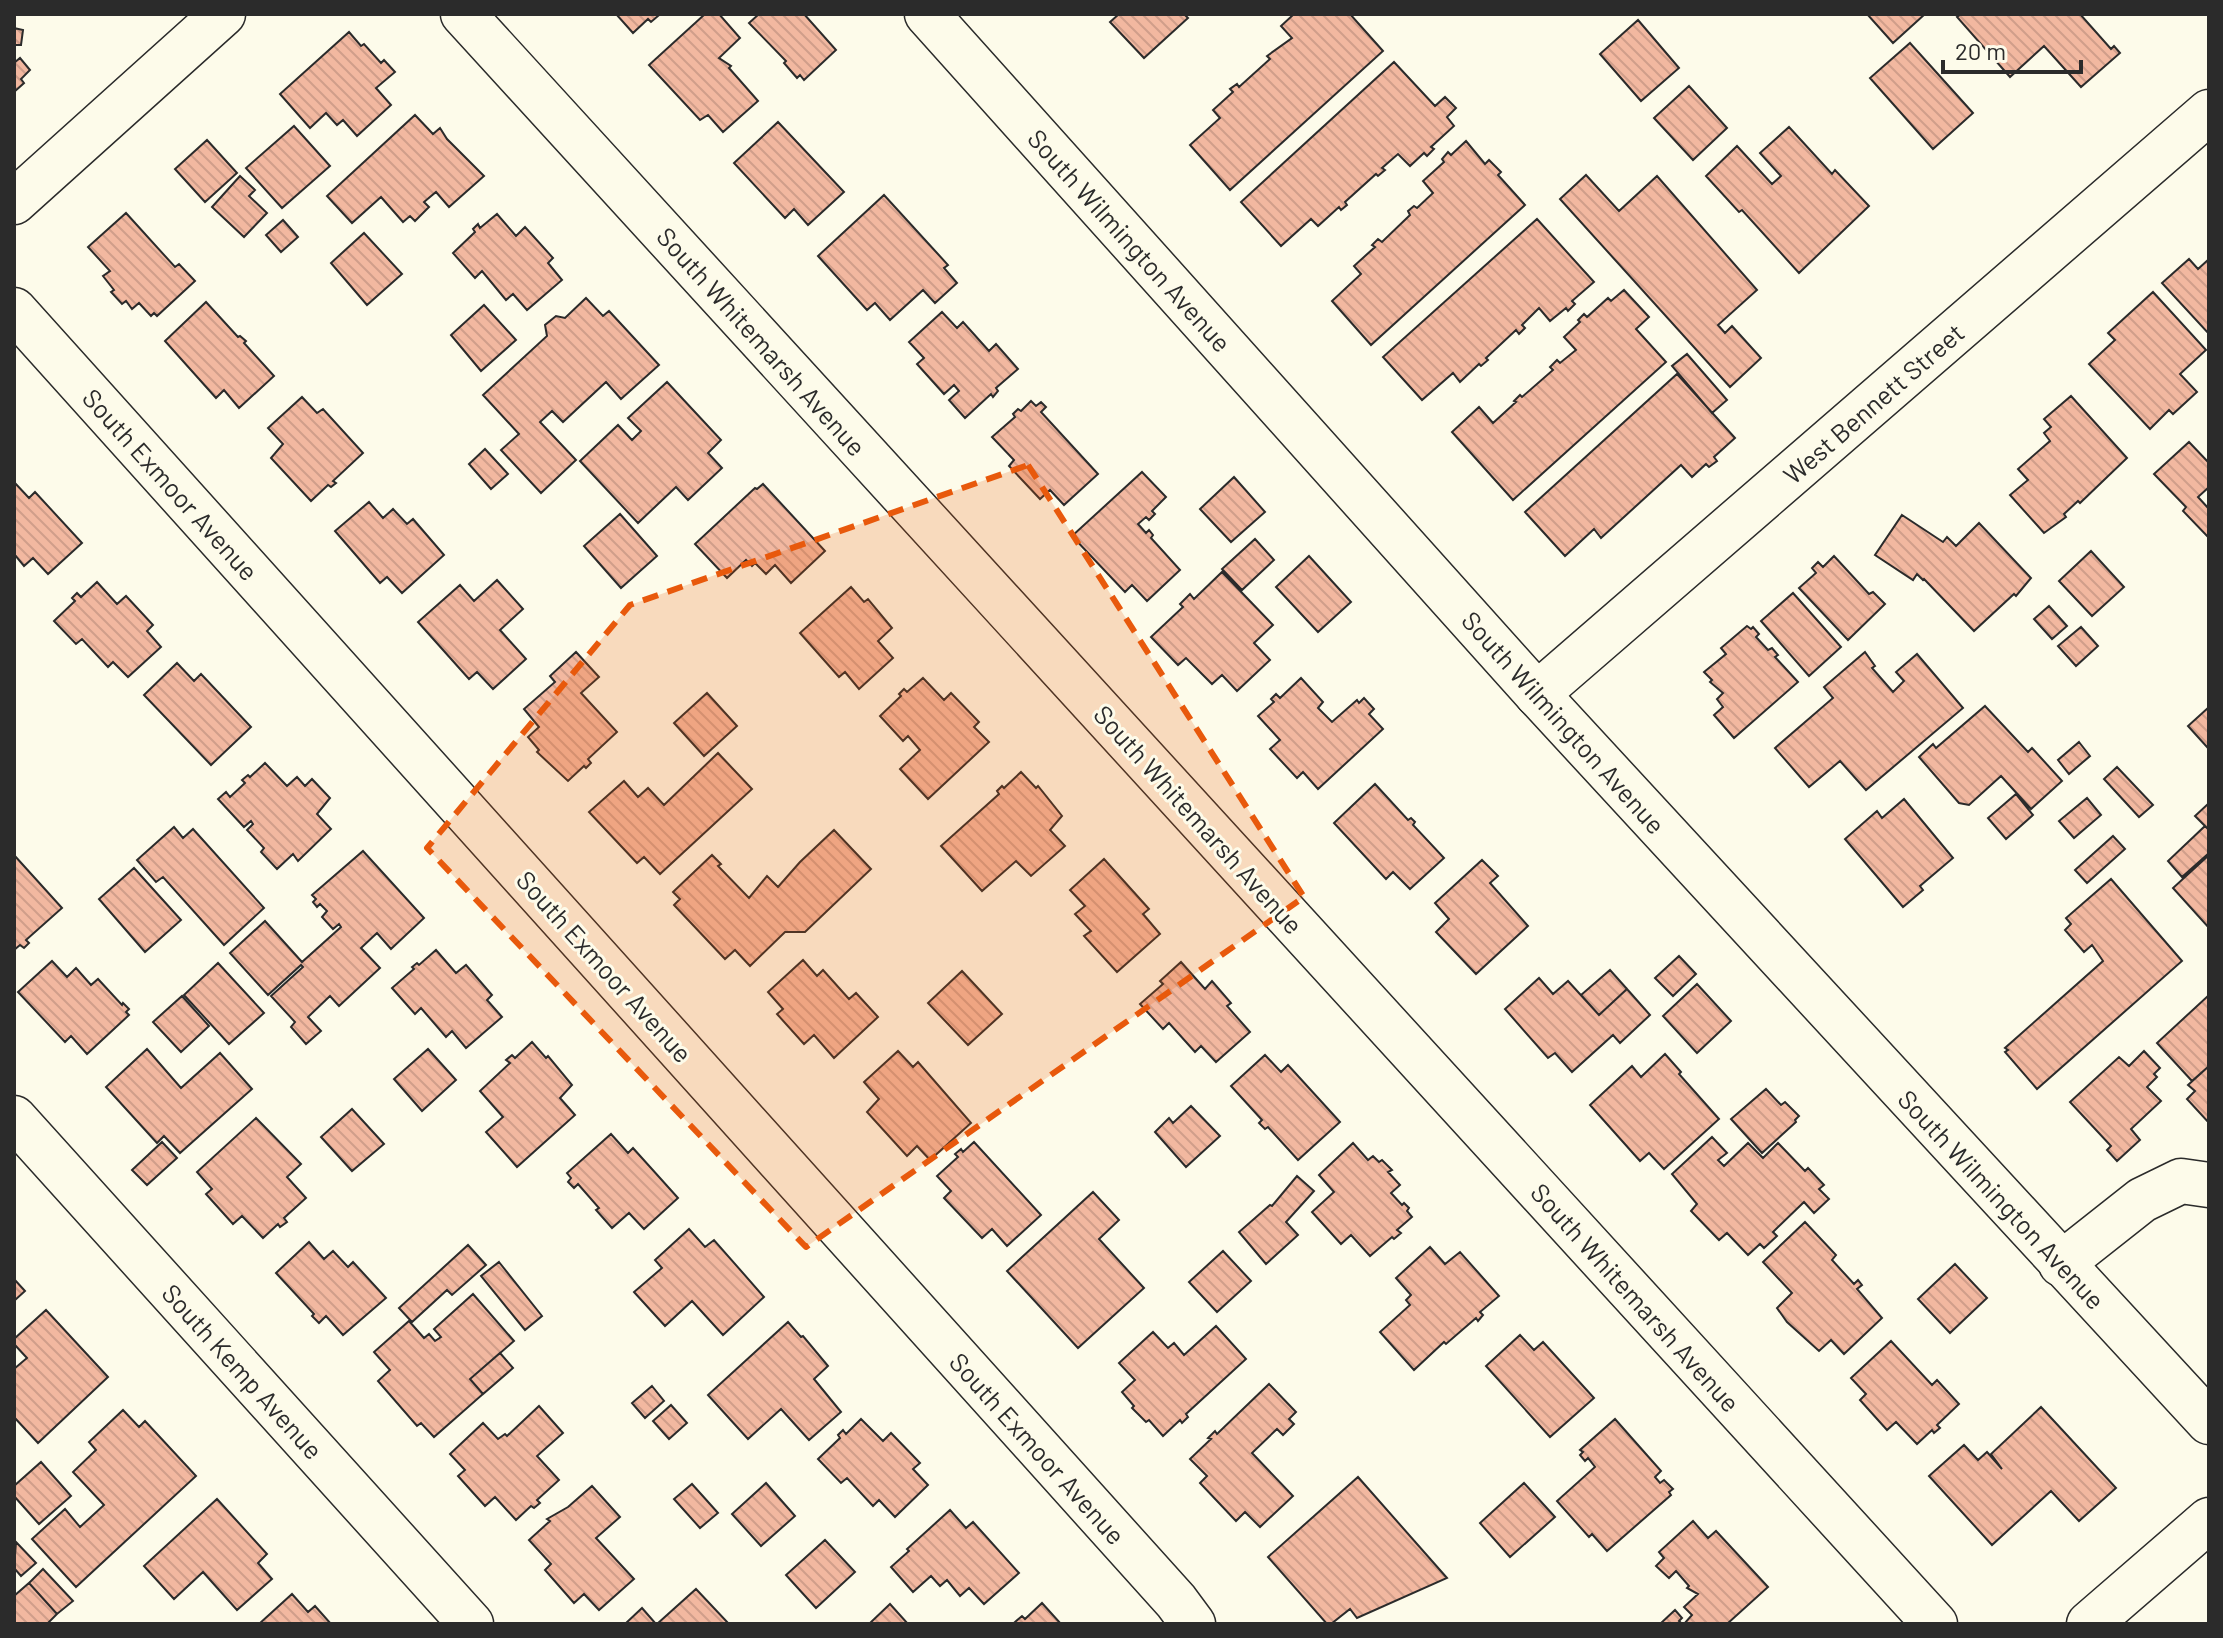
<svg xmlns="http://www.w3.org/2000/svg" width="2223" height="1638" font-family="Barlow,sans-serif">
	<defs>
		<pattern id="building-back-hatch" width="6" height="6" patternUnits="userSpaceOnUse" patternTransform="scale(2)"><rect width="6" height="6" fill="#f2b8a0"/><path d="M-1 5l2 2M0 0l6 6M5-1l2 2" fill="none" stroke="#d09e8a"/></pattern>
	</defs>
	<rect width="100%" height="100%" fill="#fdfbea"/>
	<path fill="url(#building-back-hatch)" stroke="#2b2b2b" stroke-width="2" d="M616 14H656L658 16 651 22 648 19 633 33Z
		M705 14H719L740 38 719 58 731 66 729 68 758 101 723 132 708 115 700 120 649 65Z
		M759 14H804L836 50 804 80 800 75 797 78 784 63 786 61 749 23Z
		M1119 14H1184L1188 18 1144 58 1110 22Z
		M1294 14H1350L1383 51 1230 190 1190 145 1220 118 1213 110 1233 92 1230 89 1237 84 1239 87 1270 59 1267 56 1292 38 1281 26Z
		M1867 14H1925L1893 43Z
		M1961 14H2080L2111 49 2114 46 2120 53 2081 87 2044 46 2010 77 1957 17Z
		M1638 20 1679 68 1641 101 1600 54Z
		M14 28 23 30 21 45H14Z
		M349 32 361 46 364 44 381 63 384 60 395 72 376 88 391 105 357 136 343 120 337 125 326 113 310 128 280 94Z
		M1910 43 1973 113 1933 149 1870 78Z
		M20 58 30 70 21 79 24 83 14 92V63Z
		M1394 62 1435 106 1445 97 1456 108 1447 117 1454 126 1431 147 1434 149 1427 156 1424 153 1410 166 1398 154 1382 168 1385 170 1378 176 1376 174 1345 202 1347 205 1341 210 1339 207 1318 226 1311 219 1281 246 1241 202Z
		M1689 86 1727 128 1693 160 1654 118Z
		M415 115 433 134 440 128 447 139 484 176 449 207 436 192 424 202 429 207 415 221 410 216 403 222 381 197 352 223 327 196Z
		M778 122 844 192 808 225 794 209 785 218 734 163Z
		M294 126 330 166 282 208 246 168Z
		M1789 127 1832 174 1835 170 1869 206 1799 273 1742 210 1739 212 1706 176 1737 146 1772 184 1781 176 1760 153Z
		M207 140 237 173 205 202 175 169Z
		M1466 141 1485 164 1489 160 1501 172 1498 175 1525 205 1371 345 1332 301 1361 274 1354 266 1375 247 1372 245 1378 239 1382 242 1410 215 1408 211 1414 206 1417 208 1433 193 1423 181 1444 162 1442 159 1448 152 1451 155Z
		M1586 175 1619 211 1657 176 1757 290 1718 325 1725 333 1732 326 1761 358 1730 387 1560 199Z
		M240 176 255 190 249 196 267 213 244 237 212 207Z
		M884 195 948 265 944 268 957 283 935 303 923 290 890 320 875 303 867 310 818 256Z
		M126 213 175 267 179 264 195 281 157 316 154 313 151 316 139 303 132 309 126 301 122 304 111 292 114 290 103 276 110 271 88 247Z
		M497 214 516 236 525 227 553 258 548 263 562 280 527 310 513 294 506 300 482 271 475 278 453 253 475 232 473 229 478 224 480 228Z
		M1537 219 1594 282 1572 301 1575 304 1568 311 1566 308 1550 321 1539 308 1522 325 1525 328 1519 334 1516 330 1486 358 1488 360 1481 366 1479 364 1460 382 1453 373 1422 400 1383 357Z
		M283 220 298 237 281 252 266 235Z
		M364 233 402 274 367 305 331 263Z
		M2189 259 2198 269 2209 259V334L2162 283Z
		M1624 290 1649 317 1636 329 1666 362 1513 500 1452 432 1479 407 1493 423 1516 402 1514 401 1520 395 1522 397 1553 370 1550 367 1557 360 1560 363 1576 350 1564 337 1580 322 1578 320 1584 314 1587 317 1608 298 1611 301Z
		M2153 292 2206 350 2180 374 2197 392 2173 414 2169 410 2150 429 2089 364 2115 340 2108 333Z
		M586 298 603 316 609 311 659 365 621 399 606 382 563 422 552 411 540 422 576 460 541 493 501 450 519 434 483 395 547 336 545 325 556 316 565 318Z
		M206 302 238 337 240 336 246 341 244 343 274 376 239 408 224 390 216 398 165 341Z
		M484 305 516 340 481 371 451 335Z
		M942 312 957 328 963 322 989 351 996 344 1018 369 996 388 998 391 993 397 991 394 965 418 949 400 959 391 954 385 944 394 917 364 924 358 909 342Z
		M1687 354 1727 400 1712 413 1672 366Z
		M1677 374 1735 438 1714 457 1717 461 1709 467 1706 464 1692 477 1681 465 1601 538 1594 529 1565 556 1525 512Z
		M667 382 721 440 708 453 722 468 688 500 676 487 638 523 580 461 618 425 632 440 641 431 628 418Z
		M2071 396 2127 458 2080 503 2078 501 2064 514 2066 517 2044 533 2010 495 2028 480 2018 469 2050 441 2044 433 2051 427 2044 419Z
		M302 397 317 413 323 409 363 453 333 481 336 483 331 487 328 485 311 501 271 458 283 444 268 428Z
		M1031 401 1036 406 1041 402 1046 407 1041 412 1098 474 1064 505 1050 490 1040 499 1009 466 1014 460 992 437 1015 417 1013 414 1018 409 1021 411Z
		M2189 442 2209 463V487L2198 497 2209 509V538L2183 511 2186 507 2154 474Z
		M485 449 508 474 491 489 469 464Z
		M1142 472 1166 497 1152 511 1155 514 1149 520 1146 517 1138 524 1146 533 1149 530 1153 535 1151 538 1180 570 1147 601 1132 585 1125 592 1072 536Z
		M1234 477 1265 512 1231 542 1200 509Z
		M14 482 29 498 35 492 82 543 48 574 33 558 24 566 14 554Z
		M763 484 825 551 791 583 775 565 766 574 755 563 752 566 746 560 727 578 695 544 755 488 757 489Z
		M369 502 383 518 393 509 407 524 413 519 444 555 402 593 387 577 380 583 335 531Z
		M620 514 657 556 621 588 584 546Z
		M1902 515 1943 542 1947 537 1956 546 1979 523 2031 578 2016 596 2014 594 1974 631 1924 579 1923 580 1917 574 1913 580 1875 555Z
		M1255 539 1274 560 1242 590 1222 569Z
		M2091 551 2124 587 2092 616 2059 581Z
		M1309 556 1351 602 1318 632 1276 587Z
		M1834 556 1869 594 1873 592 1885 604 1848 640 1799 588 1816 573 1812 568 1818 562 1823 567Z
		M1222 572 1273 625 1254 643 1270 660 1237 691 1222 675 1212 684 1186 658 1178 665 1151 637 1183 607 1180 604 1190 594 1194 599Z
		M497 580 523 609 500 630 526 659 493 689 477 672 469 679 418 622 460 585 474 601Z
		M97 582 117 604 126 596 153 625 147 631 161 647 128 677 113 662 108 667 82 639 76 644 54 621 75 601 72 598 77 593 81 597Z
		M851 587 864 602 868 599 892 628 878 641 893 658 859 689 845 672 839 677 800 633Z
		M1793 593 1841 647 1809 676 1761 621Z
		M2049 606 2067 626 2052 639 2034 619Z
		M1747 626 1751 629 1753 627 1759 634 1756 637 1768 650 1772 648 1778 655 1775 657 1798 682 1734 738 1714 715 1723 707 1717 699 1723 693 1710 682 1712 680 1704 672 1726 654 1721 648Z
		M2081 627 2098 646 2076 666 2058 646Z
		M576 652 599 677 581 693 617 732 588 759 591 763 586 768 584 766 568 781 537 752 539 750 528 737 539 727 524 709 555 682 550 676Z
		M1865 652 1875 666 1872 668 1893 692 1904 681 1896 672 1917 654 1963 708 1866 790 1840 761 1809 787 1775 748 1833 698 1824 687Z
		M177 663 194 681 201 674 251 727 211 765 144 695Z
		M923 678 944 700 951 693 979 722 974 727 989 742 928 799 900 769 920 750 908 736 903 741 880 716 901 696 899 694 904 689 907 692Z
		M1301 678 1323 702 1318 708 1332 722 1357 700 1359 703 1364 698 1374 709 1369 714 1383 729 1318 789 1303 772 1297 778 1270 749 1280 740 1258 716 1274 702 1271 699 1276 694 1280 698Z
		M707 693 737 726 704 756 674 723Z
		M1985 706 2028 752 2032 748 2062 781 2031 809 2001 776 1969 805 1959 803 1919 757 1933 744 1936 748Z
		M2209 707V745L2207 747 2188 726Z
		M2079 742 2090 756 2069 774 2058 760Z
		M718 753 752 789 660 874 644 857 637 863 589 812 624 781 638 797 648 788 664 805Z
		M265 763 287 786 297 777 305 786 312 779 330 798 317 814 331 829 298 861 293 854 277 869 261 852 264 848 247 830 253 824 251 821 244 827 218 799 226 792 230 797 245 783 242 780 248 775 250 777Z
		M2117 767 2153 805 2139 817 2104 779Z
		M1021 772 1036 788 1038 786 1062 816 1050 830 1065 846 1031 876 1016 861 982 891 941 846 999 794 997 791 1002 786 1004 788Z
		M1375 784 1408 820 1411 818 1415 822 1413 825 1444 858 1410 889 1393 872 1386 879 1334 823Z
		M2016 794 2033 815 2006 839 1988 818Z
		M2087 798 2101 815 2074 838 2059 821Z
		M1904 799 1953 858 1920 886 1923 890 1903 907 1845 839 1877 811 1882 818Z
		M2209 803V830L2195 816Z
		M2205 826 2209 830V853L2182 877 2168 861Z
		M174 827 183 838 193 829 264 908 224 945 163 877 156 882 137 860Z
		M834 830 871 869 805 932H785L750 966 735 950 725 959 674 905 680 899 673 892 712 855 721 864 718 866 749 898 767 876 778 887 800 862Z
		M2113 836 2125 849 2087 883 2075 870Z
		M363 851 424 918 391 949 377 933 361 948 380 968 339 1006 330 996 308 1017 321 1031 306 1044 291 1027 295 1022 271 996 303 967 301 965 268 995 230 953 265 921 302 962 341 927 339 924 333 929 322 917 327 911 320 904 317 907 313 902 316 899 312 895Z
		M14 855 62 908 26 940 29 943 24 948 20 945 14 950Z
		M2209 855V928L2173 888Z
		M1104 859 1149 909 1143 914 1160 934 1117 972 1084 936 1091 931 1075 914 1085 906 1070 890Z
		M1482 860 1498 876 1490 883 1528 926 1476 974 1436 932 1449 919 1435 903Z
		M134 868 181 920 145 952 99 899Z
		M2111 879 2182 961 2037 1089 2005 1052 2008 1050 2005 1048 2103 961 2092 945 2084 952 2065 930 2071 924 2066 918Z
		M436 950 456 973 466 965 492 995 487 1000 502 1017 466 1048 452 1031 446 1037 421 1008 415 1014 392 988 414 969 412 967 417 963 419 965Z
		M1679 956 1696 974 1673 996 1655 978Z
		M803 960 817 976 823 970 849 999 856 993 878 1017 834 1058 814 1035 804 1044 777 1014 783 1009 768 992Z
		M52 961 67 977 76 968 91 985 98 979 122 1005 123 1003 129 1009 126 1012 129 1015 87 1054 71 1036 65 1042 18 992Z
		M1181 962 1205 989 1212 981 1231 1003 1227 1006 1250 1032 1216 1062 1201 1046 1195 1052 1169 1023 1163 1029 1140 1004 1163 984 1160 981Z
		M218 963 264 1013 229 1044 184 995Z
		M1610 970 1627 989 1599 1015 1581 995Z
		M962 971 1002 1014 968 1045 928 1003Z
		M1539 978 1553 994 1568 981 1599 1015 1627 989 1650 1015 1620 1043 1613 1035 1572 1072 1555 1053 1548 1058 1505 1009Z
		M1697 984 1731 1021 1697 1053 1663 1016Z
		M2209 995V1066L2192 1081 2157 1043Z
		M182 996 209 1026 181 1052 153 1022Z
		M532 1042 546 1058 548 1056 572 1085 560 1098 575 1115 517 1167 486 1132 503 1117 480 1091 510 1063 506 1060 512 1055 515 1058Z
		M147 1049 181 1088 220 1053 252 1089 180 1153 164 1136 157 1143 106 1087Z
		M428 1049 456 1080 422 1111 394 1079Z
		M898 1051 913 1067 918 1062 971 1123 930 1160 917 1146 907 1156 867 1112 879 1099 864 1082Z
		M2144 1051 2160 1068 2154 1074 2157 1077 2147 1087 2161 1101 2131 1129 2140 1140 2117 1161 2107 1150 2111 1146 2070 1102 2119 1057 2129 1066Z
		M1665 1054 1681 1072 1679 1074 1719 1119 1664 1169 1649 1153 1640 1161 1590 1105 1632 1066 1641 1077Z
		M1265 1055 1281 1072 1288 1065 1340 1122 1298 1160 1268 1127 1265 1129 1259 1123 1262 1120 1231 1086Z
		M2209 1066V1123L2187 1099 2195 1091 2188 1085Z
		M1766 1089 1781 1105 1785 1102 1799 1116 1795 1120 1796 1122 1762 1153 1731 1119Z
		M1191 1106 1220 1136 1186 1167 1155 1132 1169 1118 1173 1123Z
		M352 1109 384 1144 352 1171 321 1137Z
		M256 1118 301 1164 287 1177 306 1198 284 1218 287 1222 280 1227 278 1224 263 1238 242 1216 233 1224 206 1194 212 1189 197 1172Z
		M611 1134 628 1153 633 1148 678 1198 644 1229 629 1213 612 1228 596 1210 599 1208 578 1184 574 1188 568 1182 571 1178 567 1173Z
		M1712 1137 1727 1153 1718 1160 1724 1166 1748 1143 1763 1158 1778 1143 1805 1171 1808 1168 1824 1185 1819 1189 1829 1199 1814 1213 1804 1202 1773 1232 1777 1236 1764 1248 1760 1244 1748 1255 1727 1233 1719 1240 1691 1211 1697 1204 1672 1174Z
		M162 1142 177 1158 147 1185 132 1170Z
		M974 1142 1041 1215 1007 1246 992 1229 982 1238 944 1198 951 1191 937 1176 958 1157 955 1154 961 1149 963 1152Z
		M1353 1143 1368 1160 1373 1156 1379 1162 1382 1160 1392 1170 1388 1172 1400 1185 1391 1193 1402 1205 1404 1203 1409 1208 1407 1211 1412 1217 1397 1230 1401 1233 1394 1239 1392 1237 1370 1256 1351 1235 1341 1244 1312 1212 1334 1192 1319 1175Z
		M1297 1176 1314 1191 1286 1222 1298 1235 1266 1264 1239 1232 1270 1205 1272 1206Z
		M1093 1192 1119 1220 1099 1239 1144 1288 1078 1348 1007 1271Z
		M1805 1222 1836 1255 1832 1260 1854 1284 1858 1280 1862 1285 1857 1289 1882 1318 1844 1354 1831 1340 1819 1351 1787 1322 1777 1308 1792 1293 1763 1262Z
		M689 1229 705 1247 714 1240 764 1297 723 1335 692 1301 665 1326 634 1292 662 1268 655 1260Z
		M309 1242 324 1259 333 1251 348 1267 353 1262 386 1298 343 1335 326 1316 319 1323 312 1316 314 1314 276 1273Z
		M468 1245 486 1265 452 1295 447 1290 412 1322 399 1308Z
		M1430 1247 1445 1264 1460 1252 1499 1296 1480 1312 1483 1315 1478 1321 1476 1318 1446 1344 1444 1342 1414 1370 1380 1332 1410 1305 1406 1300 1411 1295 1396 1278Z
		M1223 1251 1251 1281 1217 1312 1189 1282Z
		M499 1262 542 1316 525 1330 481 1276Z
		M1955 1264 1987 1298 1950 1333 1918 1299Z
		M14 1279 25 1291 14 1301Z
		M473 1294 514 1341 470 1379 483 1394 434 1437 421 1423 417 1426 378 1381 390 1370 374 1352 409 1321 424 1338 429 1334 435 1341 441 1337 434 1329Z
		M46 1310 108 1377 38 1443 14 1417V1369L27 1358 14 1344V1339Z
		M788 1322 801 1337 803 1336 828 1366 814 1379 841 1412 809 1440 781 1409 748 1439 708 1395Z
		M1216 1326 1246 1359 1186 1414 1188 1417 1182 1423 1180 1420 1163 1436 1149 1420 1146 1422 1132 1408 1134 1406 1122 1392 1135 1380 1119 1363 1153 1332 1168 1348 1174 1343 1184 1355Z
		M1520 1335 1534 1350 1543 1342 1594 1398 1550 1437 1486 1366Z
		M1891 1341 1932 1385 1937 1380 1959 1404 1937 1425 1940 1428 1934 1433 1932 1430 1917 1444 1896 1422 1887 1430 1860 1400 1866 1394 1851 1378Z
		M500 1353 513 1368 483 1394 470 1379Z
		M1269 1384 1296 1412 1289 1419 1294 1424 1283 1435 1277 1429 1252 1453 1293 1496 1260 1527 1245 1512 1236 1521 1200 1483 1207 1476 1190 1459 1211 1439 1208 1438 1215 1431 1217 1434Z
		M652 1386 664 1401 645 1418 632 1403Z
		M671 1405 687 1423 669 1439 653 1421Z
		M539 1406 563 1433 537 1456 559 1480 537 1500 540 1503 534 1508 531 1506 516 1520 495 1497 485 1506 458 1476 465 1470 450 1454 483 1423 498 1439 505 1434 507 1436Z
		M2041 1407 2116 1488 2079 1521 2051 1491 1992 1545 1929 1476 1964 1445 1978 1460 1987 1452 2002 1469 1991 1454Z
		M123 1410 139 1427 145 1421 196 1476 76 1587 32 1539 65 1509 80 1527 104 1505 73 1472 96 1450 89 1442Z
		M861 1419 883 1441 891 1433 920 1463 913 1469 928 1485 895 1517 879 1500 873 1506 847 1478 841 1483 818 1459 840 1438 838 1435 843 1430 846 1434Z
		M1615 1419 1661 1471 1655 1477 1660 1483 1664 1480 1673 1489 1669 1492 1671 1495 1607 1551 1592 1534 1589 1537 1557 1501 1595 1467 1588 1458 1585 1461 1580 1455 1583 1452 1580 1450Z
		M41 1462 71 1496 39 1524 14 1496V1486Z
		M1358 1477 1447 1578 1357 1618 1350 1609 1331 1624H1327L1268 1557Z
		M766 1483 795 1516 761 1546 732 1514Z
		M1524 1483 1555 1517 1510 1557 1480 1523Z
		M692 1484 718 1513 700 1528 674 1499Z
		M592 1486 620 1517 596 1538 634 1579 599 1610 584 1594 574 1603 545 1570 551 1564 529 1540 550 1521 547 1519 568 1507Z
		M217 1499 267 1554 258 1563 272 1579 237 1610 203 1572 174 1599 144 1566Z
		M950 1510 966 1528 973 1522 1019 1573 984 1604 969 1588 960 1596 947 1580 940 1586 931 1576 913 1592 891 1567 909 1551 907 1549Z
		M1693 1521 1708 1538 1716 1531 1768 1587 1727 1624H1684L1692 1615 1684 1607 1698 1594 1687 1588 1689 1586 1676 1571 1669 1578 1656 1566 1664 1558 1659 1552Z
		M825 1540 855 1572 816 1608 786 1575Z
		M16 1542 36 1563 21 1576 14 1568Z
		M43 1569 73 1601 57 1614 29 1583Z
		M29 1583 57 1614 47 1624H14V1596Z
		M696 1589 729 1624H657Z
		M292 1594 308 1612 315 1606 331 1624H259Z
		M1042 1603 1061 1624H1017L1015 1622 1022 1616 1025 1619Z
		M890 1604 908 1624H869Z
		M642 1608 656 1624H625Z
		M1675 1610 1682 1618 1679 1621 1682 1624H1660Z"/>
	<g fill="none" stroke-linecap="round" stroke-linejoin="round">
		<defs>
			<path id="minor" d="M463 14 1935 1624
				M14 202 223 14
				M14 310 1176 1601 1193 1624
				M1537 694 2209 112
				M14 1118 471 1624
				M2061 1264 2142 1200 2181 1181 2209 1185
				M2089 1624 2209 1520"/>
			<path id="major" d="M927 14 1537 694 2209 1422"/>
		</defs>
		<use href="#minor" stroke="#2b2b2b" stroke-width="47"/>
		<use href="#major" stroke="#2b2b2b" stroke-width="47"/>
		<use href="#minor" stroke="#fdfbea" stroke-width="44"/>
		<use href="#major" stroke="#fdfbea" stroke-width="44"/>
	</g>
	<path fill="#e8590c" fill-opacity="0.2" stroke="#e8590c" stroke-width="6" stroke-dasharray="16 10" stroke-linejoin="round" d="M1028 465 1304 897 806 1247 427 848 630 605Z"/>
	<g text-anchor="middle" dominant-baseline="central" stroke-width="6" stroke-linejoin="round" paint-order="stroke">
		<g font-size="26" fill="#2b2b2b" stroke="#fdfbea">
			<text transform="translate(1130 240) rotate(48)">South Wilmington Avenue</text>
			<text transform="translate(762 341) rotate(48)">South Whitemarsh Avenue</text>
			<text transform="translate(1873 403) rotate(-41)">West Bennett Street</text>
			<text transform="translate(171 484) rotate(48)">South Exmoor Avenue</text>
			<text transform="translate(1564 722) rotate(48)">South Wilmington Avenue</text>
			<text transform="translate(1199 819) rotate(48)">South Whitemarsh Avenue</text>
			<text transform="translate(605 966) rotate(48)">South Exmoor Avenue</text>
			<text transform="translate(2002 1199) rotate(47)">South Wilmington Avenue</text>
			<text transform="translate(1636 1297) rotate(48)">South Whitemarsh Avenue</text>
			<text transform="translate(243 1371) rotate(48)">South Kemp Avenue</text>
			<text transform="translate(1038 1448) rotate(48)">South Exmoor Avenue</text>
		</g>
	</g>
	<rect width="2223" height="1638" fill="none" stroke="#2b2b2b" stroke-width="32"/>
	<path d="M1943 60v12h138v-12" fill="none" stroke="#2b2b2b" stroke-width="4"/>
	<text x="1955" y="60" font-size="24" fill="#2b2b2b" stroke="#fdfbea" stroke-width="6" paint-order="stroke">20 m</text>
</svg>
